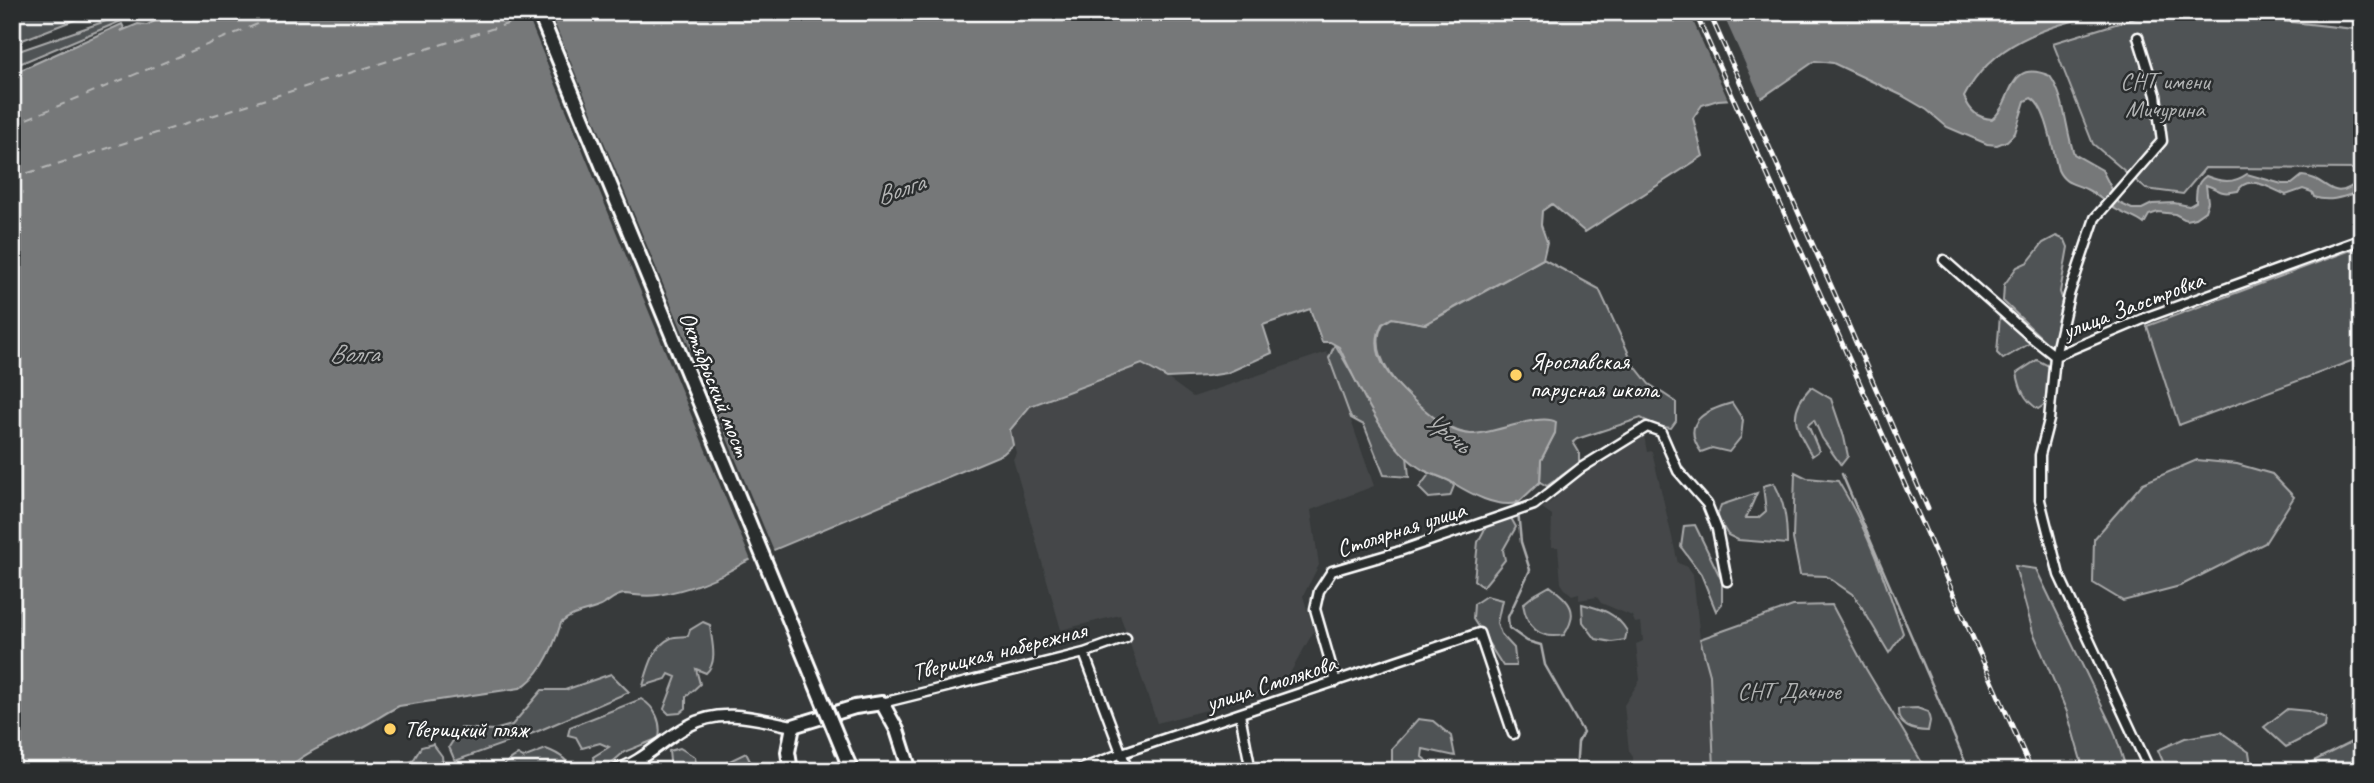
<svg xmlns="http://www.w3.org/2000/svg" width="2374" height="783" font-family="Caveat,sans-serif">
	<rect width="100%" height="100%" fill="#373a3b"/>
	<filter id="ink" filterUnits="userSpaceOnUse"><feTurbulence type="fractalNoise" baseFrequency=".0143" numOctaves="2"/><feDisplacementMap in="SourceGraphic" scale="14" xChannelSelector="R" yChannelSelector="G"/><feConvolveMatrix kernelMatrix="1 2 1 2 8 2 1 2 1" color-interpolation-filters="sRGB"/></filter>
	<g filter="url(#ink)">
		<path fill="#444748" d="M1327 352 1374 486 1311 510 1319 565 1303 596 1314 631 1289 675 1263 684 1260 696 1157 723 1120 615 1061 630 1013 459 1016 453 1010 430 1030 406 1142 364 1167 378 1193 397Z
			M1644 435 1647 452 1652 451 1678 563 1688 567 1693 574 1700 639 1710 675 1714 770 1712 771H1633V757L1629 751 1624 705 1640 680 1636 644 1643 641 1641 622 1635 623 1632 616 1601 603 1597 597 1579 600V593L1572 595 1565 589 1561 583 1558 547H1551L1552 515 1542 508 1557 497 1555 492Z"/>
		<path fill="#505354" stroke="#a8a9aa" stroke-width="2" d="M12 12H95L12 44Z
			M2155 12H2205L2362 30V169L2205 168 2183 194 2146 189 2093 144 2053 43Z
			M129 13H140L12 67V54L16 52Z
			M2056 236 2065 240 2068 247 2060 292 2063 301 2055 341 2050 346 2003 301 2004 285 2017 267 2028 262 2043 243Z
			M2362 246V357L2179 425 2147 326Z
			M1543 259 1599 289 1634 365 1649 384 1676 402V421L1671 428 1656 426 1641 418 1577 439 1573 442 1579 452V463L1547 486 1540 482 1541 460 1555 433 1538 420C1517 426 1486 439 1464 433 1430 424 1360 364 1383 324L1392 318 1426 324Z
			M2000 315 2032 342 2003 359 1997 353Z
			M1335 344 1381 425 1407 456 1409 477 1384 475 1364 425 1351 418 1329 358Z
			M2037 360 2049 366 2047 403 2038 409C2024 400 2020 389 2017 373Z
			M1811 387 1831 399 1844 437 1848 456 1841 465 1822 438 1814 420 1808 425 1819 451 1812 456C1796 428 1786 413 1811 387Z
			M1732 403 1743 420 1741 437 1729 452 1712 448 1701 452C1680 422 1706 410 1732 403Z
			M2197 460 2237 464 2272 474 2294 497 2265 543 2180 586 2123 601 2093 583 2094 539 2143 483Z
			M1795 472 1807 478 1838 481C1867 528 1885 580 1903 633L1889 653 1855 596 1826 576 1800 575 1793 539Z
			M1430 473 1450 481 1454 486 1450 496 1429 498 1419 488Z
			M1774 483C1785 503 1787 521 1787 544L1738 540 1728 535 1717 517 1721 505 1757 493 1746 518H1758L1766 511 1763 486Z
			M1511 518 1516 527 1503 550 1505 560 1483 587 1474 580 1478 542 1487 525Z
			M1695 525 1722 581V604L1716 611 1701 574 1681 547 1684 526Z
			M2015 566 2036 569 2114 731 2127 771H2084L2067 712 2033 632Z
			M1550 586C1570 602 1580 611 1564 635 1539 640 1527 627 1523 604L1534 595Z
			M1486 596 1502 600 1497 623 1501 634 1514 648 1516 666H1503L1473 619 1474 604Z
			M1582 604C1602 609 1616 613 1627 631L1625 640 1612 642 1596 639 1583 622Z
			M1832 605 1866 669 1927 771H1712L1714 769 1710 675 1700 639 1793 606Z
			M703 622 710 625C711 640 719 662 706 673L696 669 700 684 686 697V708L680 713 669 714 664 709 676 677 669 674 666 679 643 686C648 669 653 646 671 638 676 636 683 637 688 636L690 630Z
			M611 674 629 692 536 732 455 761 449 747 461 728 494 730 512 725 542 690H565Z
			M641 699C655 707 662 722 659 738L624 752 609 765 600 768 595 765 593 757 609 747 600 743 582 748 576 737 568 735 570 727Z
			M1917 708 1928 712 1930 721 1928 731C1914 731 1897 727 1898 709Z
			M2287 709 2308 711 2326 718 2325 727 2286 747 2264 727Z
			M1418 719 1433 721 1451 736 1455 756 1423 749 1422 757 1434 766 1435 771H1392V748Z
			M2221 732 2249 752 2252 771H2167L2158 750 2185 738Z
			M2359 738 2362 739V771H2294Z
			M433 744 442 756 443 767 433 771H378L413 761 421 747Z
			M680 748 695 757 697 771H671L669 751Z
			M546 749C557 753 569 760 572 771H479L484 765H490L497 769C506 765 510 758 518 755L523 758Z
			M746 753 755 771H721L719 766Z"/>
		<path fill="#767879" stroke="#adaeaf" stroke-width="2" d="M173 12H2105C2049 27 1993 40 1964 97 1970 111 1977 118 1992 119 2014 103 2006 57 2050 76 2066 99 2065 128 2074 154L2102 170 2119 203 2132 209H2142L2152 204 2174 203 2189 206 2196 202C2196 191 2196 183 2206 176 2221 182 2233 184 2247 174L2282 184H2292L2302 176C2329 177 2330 206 2360 180L2362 191C2346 196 2330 203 2314 197L2312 192 2303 189 2286 195C2272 189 2247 173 2238 191 2218 195 2222 190 2206 185L2208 202 2205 211 2195 218 2186 220 2175 214 2158 212 2149 215 2144 224C2135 217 2125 215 2115 209 2106 204 2098 195 2088 190 2075 183 2065 185 2058 170 2053 152 2047 106 2031 98L2025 101 2015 133 2007 141 1997 145 1987 144 1947 127 1927 110 1901 95 1833 63 1815 61 1763 97 1718 100 1702 105 1693 118 1703 156 1585 232 1552 204 1542 211 1541 225 1547 242 1543 259 1425 324 1392 318 1382 324C1365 357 1398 387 1420 406 1435 418 1451 434 1471 434 1493 435 1539 412 1556 422L1555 433 1541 460 1540 482 1518 503C1496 508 1471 494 1453 483 1444 477 1433 475 1423 470 1384 447 1359 387 1339 347L1330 342H1322L1310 309 1263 325 1272 353 1227 373 1208 376 1167 378 1142 364 1030 406 1010 430 1013 445 1003 454 745 562C719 578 688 590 658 595 646 597 636 595 625 594 615 594 609 602 601 606 587 612 573 612 561 623 554 646 542 676 520 688L399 706C387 712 377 719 366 725 338 741 308 748 285 771H12V74L122 24 124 28 121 31 138 24 147 25Z"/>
		<path fill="#373a3b" d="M526 12H550L775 554 752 563Z
			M1689 12H1722L1762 101 1729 102Z"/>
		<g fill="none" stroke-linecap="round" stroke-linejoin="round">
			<path stroke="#adaeaf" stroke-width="2.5" d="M1842 474 1969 771
				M1517 501 1521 542 1530 570 1508 617 1509 628 1527 641 1541 645 1545 665 1583 732 1578 742 1576 771"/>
			<path stroke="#b4b5b5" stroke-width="2" stroke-dasharray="9 7" stroke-linecap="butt" d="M12 125 287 12
				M12 178 536 15"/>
			<defs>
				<path id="minor" d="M2138 37 2156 95 2162 141 2095 218 2069 295 2055 356 2049 420 2040 455V500L2059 575 2150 771
					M1944 260 2031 337 2055 356 2150 316 2362 239
					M1084 653 1128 771
					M1336 682 1315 609 1319 591 1332 571 1397 552 1534 505 1581 468 1647 427 1661 432 1678 471 1707 504 1717 529 1727 581
					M882 703 1084 653 1126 638
					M1240 714 1251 771
					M1076 771 1122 753 1479 633 1513 734"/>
				<path id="tertiary" d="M614 771C643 762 662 740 688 726 721 707 758 719 793 726"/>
				<path id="primary" d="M846 758 852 771
					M791 771 788 752 793 726 855 707 882 703 897 730 910 771"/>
			</defs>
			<use href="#minor" stroke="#fff" stroke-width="13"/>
			<use href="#tertiary" stroke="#fff" stroke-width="15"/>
			<use href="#primary" stroke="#fff" stroke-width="18"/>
			<use href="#minor" stroke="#2a2d2e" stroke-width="8"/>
			<use href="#tertiary" stroke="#2a2d2e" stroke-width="10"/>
			<use href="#primary" stroke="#2a2d2e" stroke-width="12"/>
			<defs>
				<path id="rail" d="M1695 12 2032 771
					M1709 12 1841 308 1928 509"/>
			</defs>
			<use href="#rail" stroke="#fff" stroke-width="5"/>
			<use href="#rail" stroke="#2a2d2e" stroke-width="2.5" stroke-dasharray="8" stroke-linecap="butt"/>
			<defs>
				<path id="primary-bridge" d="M539 12 846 758"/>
			</defs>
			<use href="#primary-bridge" stroke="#fff" stroke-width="18" stroke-linecap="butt"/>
			<use href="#primary-bridge" stroke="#2a2d2e" stroke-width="12"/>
		</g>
	</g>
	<g fill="#ffd166" stroke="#2a2d2e" stroke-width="2.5">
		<circle cx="1516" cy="375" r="7"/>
		<circle cx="390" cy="729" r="7"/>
	</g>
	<g text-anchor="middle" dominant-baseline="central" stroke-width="5" stroke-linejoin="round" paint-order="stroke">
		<g font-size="24" fill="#b0b2b2" stroke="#2a2d2e">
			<text x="2165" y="81">СНТ имени<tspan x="2165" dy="28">Мичурина</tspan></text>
			<text x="1789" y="691">СНТ Дачное</text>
		</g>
		<g font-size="24" fill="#fff" stroke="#2a2d2e">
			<text transform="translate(2133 305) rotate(-21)">улица Заостровка</text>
			<text transform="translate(715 384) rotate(68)">Октябрьский мост</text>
			<text transform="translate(1401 529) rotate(-18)">Столярная улица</text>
			<text transform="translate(999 651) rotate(-14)">Тверицкая набережная</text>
			<text transform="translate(1271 683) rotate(-18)">улица Смолякова</text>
		</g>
		<g font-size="24" fill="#fff" stroke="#2a2d2e" text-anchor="start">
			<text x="1530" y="361">Ярославская<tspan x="1530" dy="28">парусная школа</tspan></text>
			<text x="404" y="729">Тверицкий пляж</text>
		</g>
		<g font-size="26" font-style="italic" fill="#b4b5b5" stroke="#2a2d2e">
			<text transform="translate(900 189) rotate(-19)">Волга</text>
			<text x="354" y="353">Волга</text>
			<text transform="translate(1448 432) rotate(39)">Урочь</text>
		</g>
	</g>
	<rect width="2374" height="783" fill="none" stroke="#2a2d2e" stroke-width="42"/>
	<rect x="21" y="21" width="2332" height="741" fill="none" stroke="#fff" stroke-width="2.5" filter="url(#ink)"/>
</svg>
